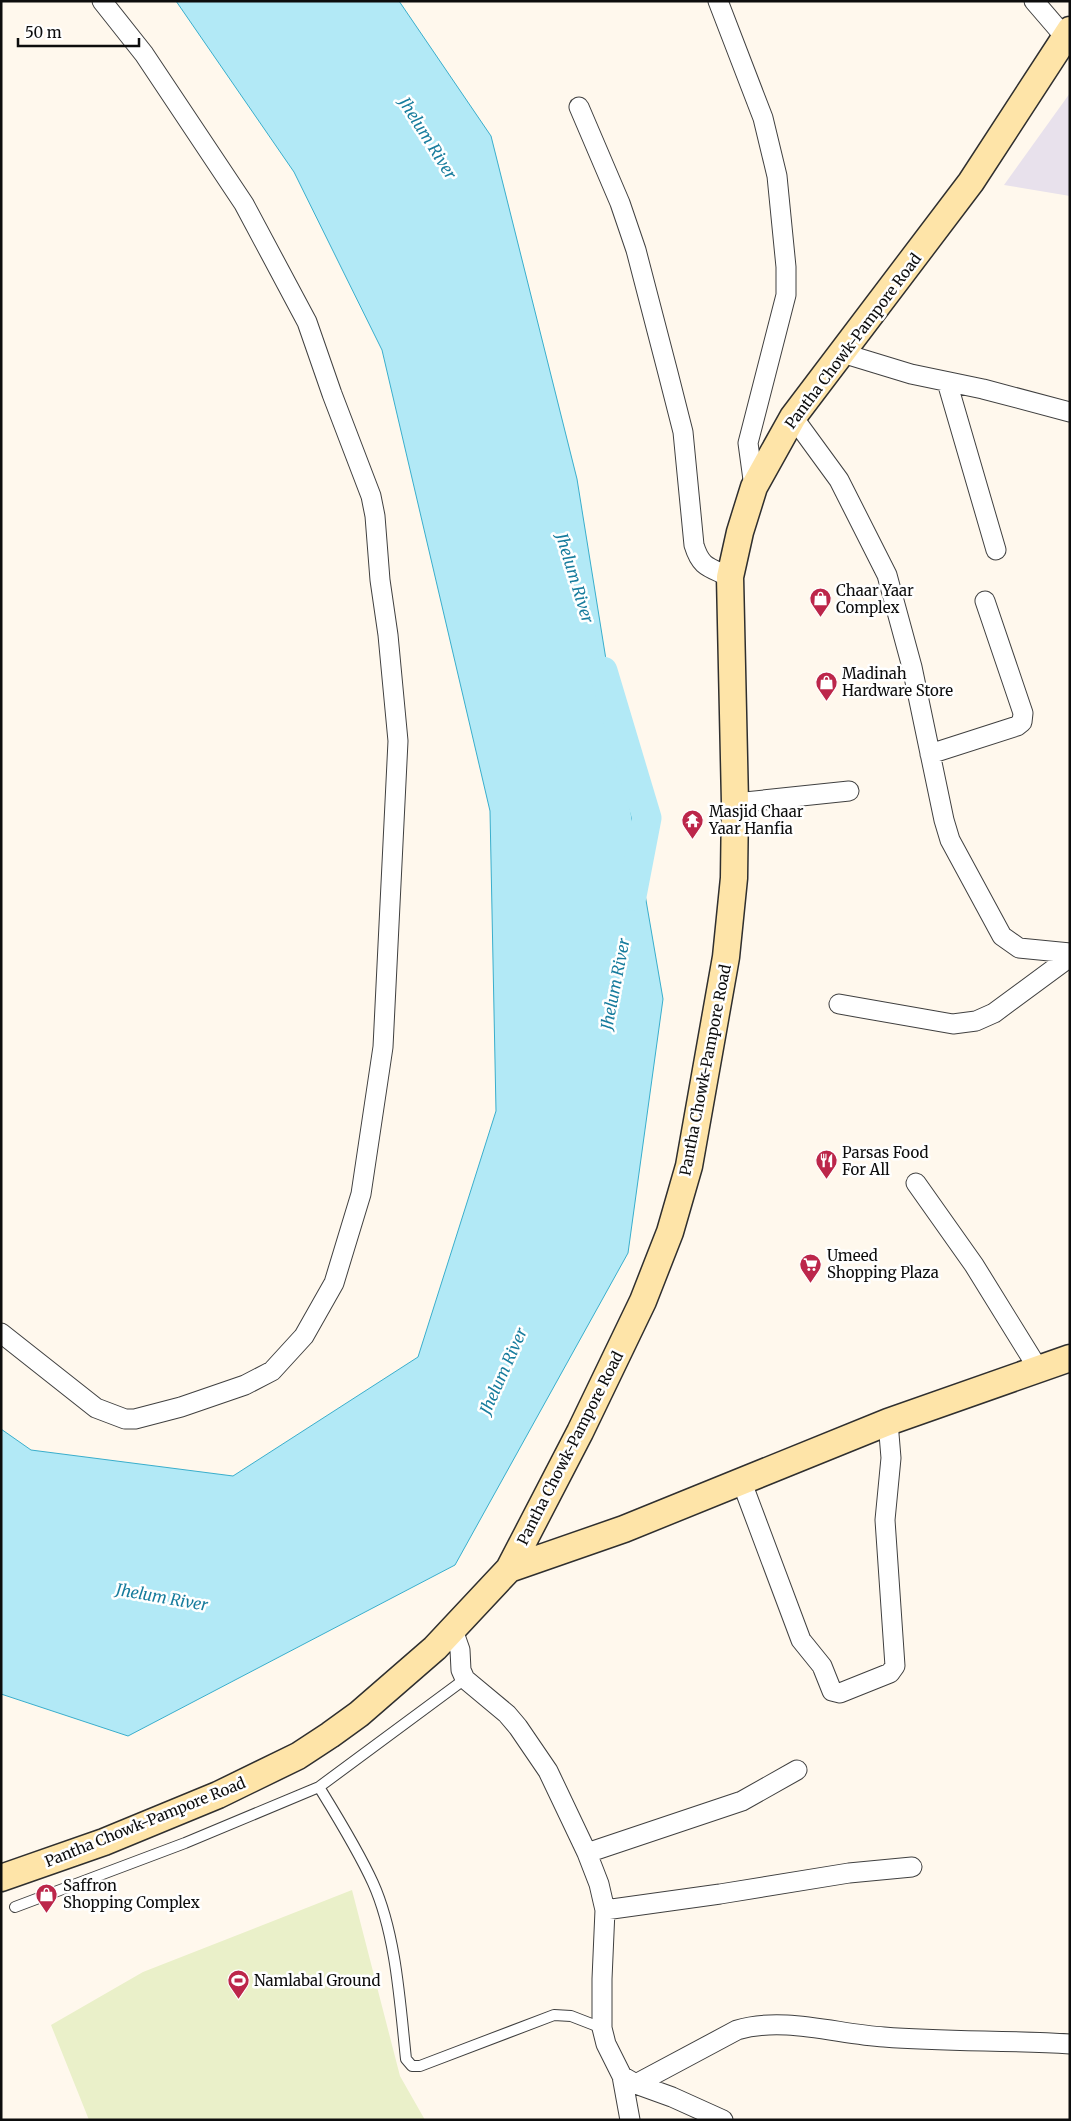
<svg xmlns="http://www.w3.org/2000/svg" width="1071" height="2121" font-family="Merriweather,serif">
	<rect width="100%" height="100%" fill="#fff8ed"/>
	<path fill="#e8e1ec" d="M1070 93V196L1004 185Z"/>
	<path fill="#eaf0c9" d="M352 1890 400 2076 425 2120H89L51 2025 143 1972Z"/>
	<path fill="#b2e9f6" stroke="#39aecc" d="M176 1H399L491 136 577 479 626 784 663 999 628 1253 455 1565 128 1736 1 1694V1429L31 1450 233 1476 418 1357 496 1111 490 811 382 350 294 172Z"/>
	<g fill="none" stroke-linecap="round" stroke-linejoin="round">
		<path stroke="#b2e9f6" stroke-width="29" d="M603 671 647 818 632 896"/>
		<defs>
			<path id="lane" d="M319 1787C338 1818 358 1850 373 1883 396 1934 400 2003 406 2059L412 2066H420L554 2015 571 2016 602 2028
				M15 1907 185 1843 319 1787 465 1679"/>
			<path id="street" d="M718 1 763 118 777 176 786 267V295L748 443 754 487
				M1034 1 1065 37
				M579 107 620 203 636 250 668 373 683 432 694 545C701 568 709 567 730 577
				M842 353 911 374 983 389 1070 412
				M947 382 996 550
				M793 417 839 480 887 575 912 667 944 820 950 840 1002 936 1019 948 1070 953
				M930 754 1017 726 1022 722 1023 713 985 601
				M735 803 849 791
				M839 1004 953 1024 976 1021 994 1013 1070 957
				M916 1183 974 1265 1039 1370
				M1 1333 96 1408 125 1419H135L181 1407 245 1385 272 1371 304 1336 334 1283 361 1194 383 1047 398 741 388 635 380 580 375 516 371 496 332 394 307 322 244 204 144 54 102 1
				M741 1480 801 1640 822 1666 832 1691 840 1693 890 1673 895 1666 885 1520 891 1458 888 1422
				M453 1630 460 1650 461 1670 465 1679 507 1714 518 1727 548 1771 587 1853 599 1884 605 1910 602 1979V2028L606 2044 622 2076 636 2084 672 2097 723 2120
				M587 1853 742 1801 797 1770
				M605 1910 720 1894 849 1873 912 1867
				M622 2076 630 2120
				M636 2084 737 2030C783 2016 837 2034 884 2037 946 2042 1008 2040 1070 2044"/>
			<path id="secondary" d="M509 1569 624 1529 888 1422 1070 1358
				M1 1878 104 1842 218 1795 298 1756 330 1735 359 1714 435 1648 509 1569 580 1432 643 1301 670 1232 689 1166 726 957 734 878 735 803 730 577 740 532 754 487 793 417 971 182 1070 30"/>
		</defs>
		<use href="#lane" stroke="#404040" stroke-width="12"/>
		<use href="#street" stroke="#404040" stroke-width="21"/>
		<use href="#secondary" stroke="#2f2f2f" stroke-width="29"/>
		<use href="#lane" stroke="#fff" stroke-width="10"/>
		<use href="#street" stroke="#fff" stroke-width="19"/>
		<use href="#secondary" stroke="#fee4a8" stroke-width="26"/>
	</g>
	<defs>
		<symbol id="shop-pin" viewBox="-11 -11 22 30"><path d="M0 17L-7.5 6A9.5 9.5 0 1 1 7.5 6Z" fill="#bc264a" stroke="#fff"/><path d="M-5-2.5h2.3a2.7 3.5 0 0 1 5.4 0H5L5.5 6h-11ZM-1.5-2.5h3a1.5 2.3 0 0 0-3 0Z" fill="#fff"/></symbol>
		<symbol id="temple-pin" viewBox="-11 -11 22 30"><path d="M0 17L-7.5 6A9.5 9.5 0 1 1 7.5 6Z" fill="#bc264a" stroke="#fff"/><path d="M0-6L5-2H3V0L6.5 2.5H4V6H1.5V3h-3V6H-4V2.5H-6.5L-3 0V-2H-5Z" fill="#fff"/></symbol>
		<symbol id="restaurant-pin" viewBox="-11 -11 22 30"><path d="M0 17L-7.5 6A9.5 9.5 0 1 1 7.5 6Z" fill="#bc264a" stroke="#fff"/><path d="M-5-6h1v4h1v-4h1v4h1v-4h1v5L-1.5 .5V6h-2V.5L-5-1ZM5-6V6H3V1.5H1.5Q1.5-4 5-6Z" fill="#fff"/></symbol>
		<symbol id="supermarket-pin" viewBox="-11 -11 22 30"><path d="M0 17L-7.5 6A9.5 9.5 0 1 1 7.5 6Z" fill="#bc264a" stroke="#fff"/><path d="M-6-5.5h2.5l.6 2H6L4.5 2H-2.5L-4.4-4H-6ZM-1.5 3.2a1.3 1.3 0 1 0 .1 0ZM3 3.2a1.3 1.3 0 1 0 .1 0Z" fill="#fff"/></symbol>
		<symbol id="stadium-pin" viewBox="-11 -11 22 30"><path d="M0 17L-7.5 6A9.5 9.5 0 1 1 7.5 6Z" fill="#bc264a" stroke="#fff"/><path d="M0-5a6.5 5 0 1 0 0 10a6.5 5 0 1 0 0-10ZM-3.5-1.8h7v3.6h-7Z" fill="#fff"/></symbol>
	</defs>
	<g fill-rule="evenodd">
		<use href="#shop-pin" x="808" y="586" width="25" height="34"/>
		<use href="#shop-pin" x="814" y="670" width="25" height="34"/>
		<use href="#temple-pin" x="680" y="808" width="25" height="34"/>
		<use href="#restaurant-pin" x="814" y="1148" width="25" height="34"/>
		<use href="#supermarket-pin" x="798" y="1252" width="25" height="34"/>
		<use href="#shop-pin" x="34" y="1882" width="25" height="34"/>
		<use href="#stadium-pin" x="226" y="1968" width="25" height="34"/>
	</g>
	<g text-anchor="middle" dominant-baseline="central" stroke-width="5" stroke-linejoin="round" paint-order="stroke">
		<g font-size="15" fill="#0d0d0d" stroke="#fff">
			<text transform="translate(853 341) rotate(-53)">Pantha Chowk-Pampore Road</text>
			<text transform="translate(705 1070) rotate(-79)">Pantha Chowk-Pampore Road</text>
			<text transform="translate(570 1448) rotate(-63)">Pantha Chowk-Pampore Road</text>
			<text transform="translate(145 1822) rotate(-22)">Pantha Chowk-Pampore Road</text>
		</g>
		<g font-size="15" fill="#0d0d0d" stroke="#fff" text-anchor="start">
			<text x="836" y="590">Chaar Yaar<tspan x="836" dy="17">Complex</tspan></text>
			<text x="842" y="673">Madinah<tspan x="842" dy="17">Hardware Store</tspan></text>
			<text x="709" y="811">Masjid Chaar<tspan x="709" dy="17">Yaar Hanfia</tspan></text>
			<text x="842" y="1152">Parsas Food<tspan x="842" dy="17">For All</tspan></text>
			<text x="827" y="1255">Umeed<tspan x="827" dy="17">Shopping Plaza</tspan></text>
			<text x="63" y="1885">Saffron<tspan x="63" dy="17">Shopping Complex</tspan></text>
			<text x="254" y="1980">Namlabal Ground</text>
		</g>
		<g font-size="16" font-style="italic" fill="#177c9d" stroke="#fff">
			<text transform="translate(428 138) rotate(58)">Jhelum River</text>
			<text transform="translate(575 578) rotate(73)">Jhelum River</text>
			<text transform="translate(615 984) rotate(-79)">Jhelum River</text>
			<text transform="translate(503 1371) rotate(-66)">Jhelum River</text>
			<text transform="translate(162 1597) rotate(10)">Jhelum River</text>
		</g>
	</g>
	<rect width="1071" height="2121" fill="none" stroke="#0d0d0d" stroke-width="5"/>
	<path d="M18 38v8h121v-8" fill="none" stroke="#0d0d0d" stroke-width="2.5"/>
	<text x="25" y="38" font-size="15" fill="#0d0d0d" stroke="#ffffff" stroke-width="4" paint-order="stroke">50 m</text>
</svg>
